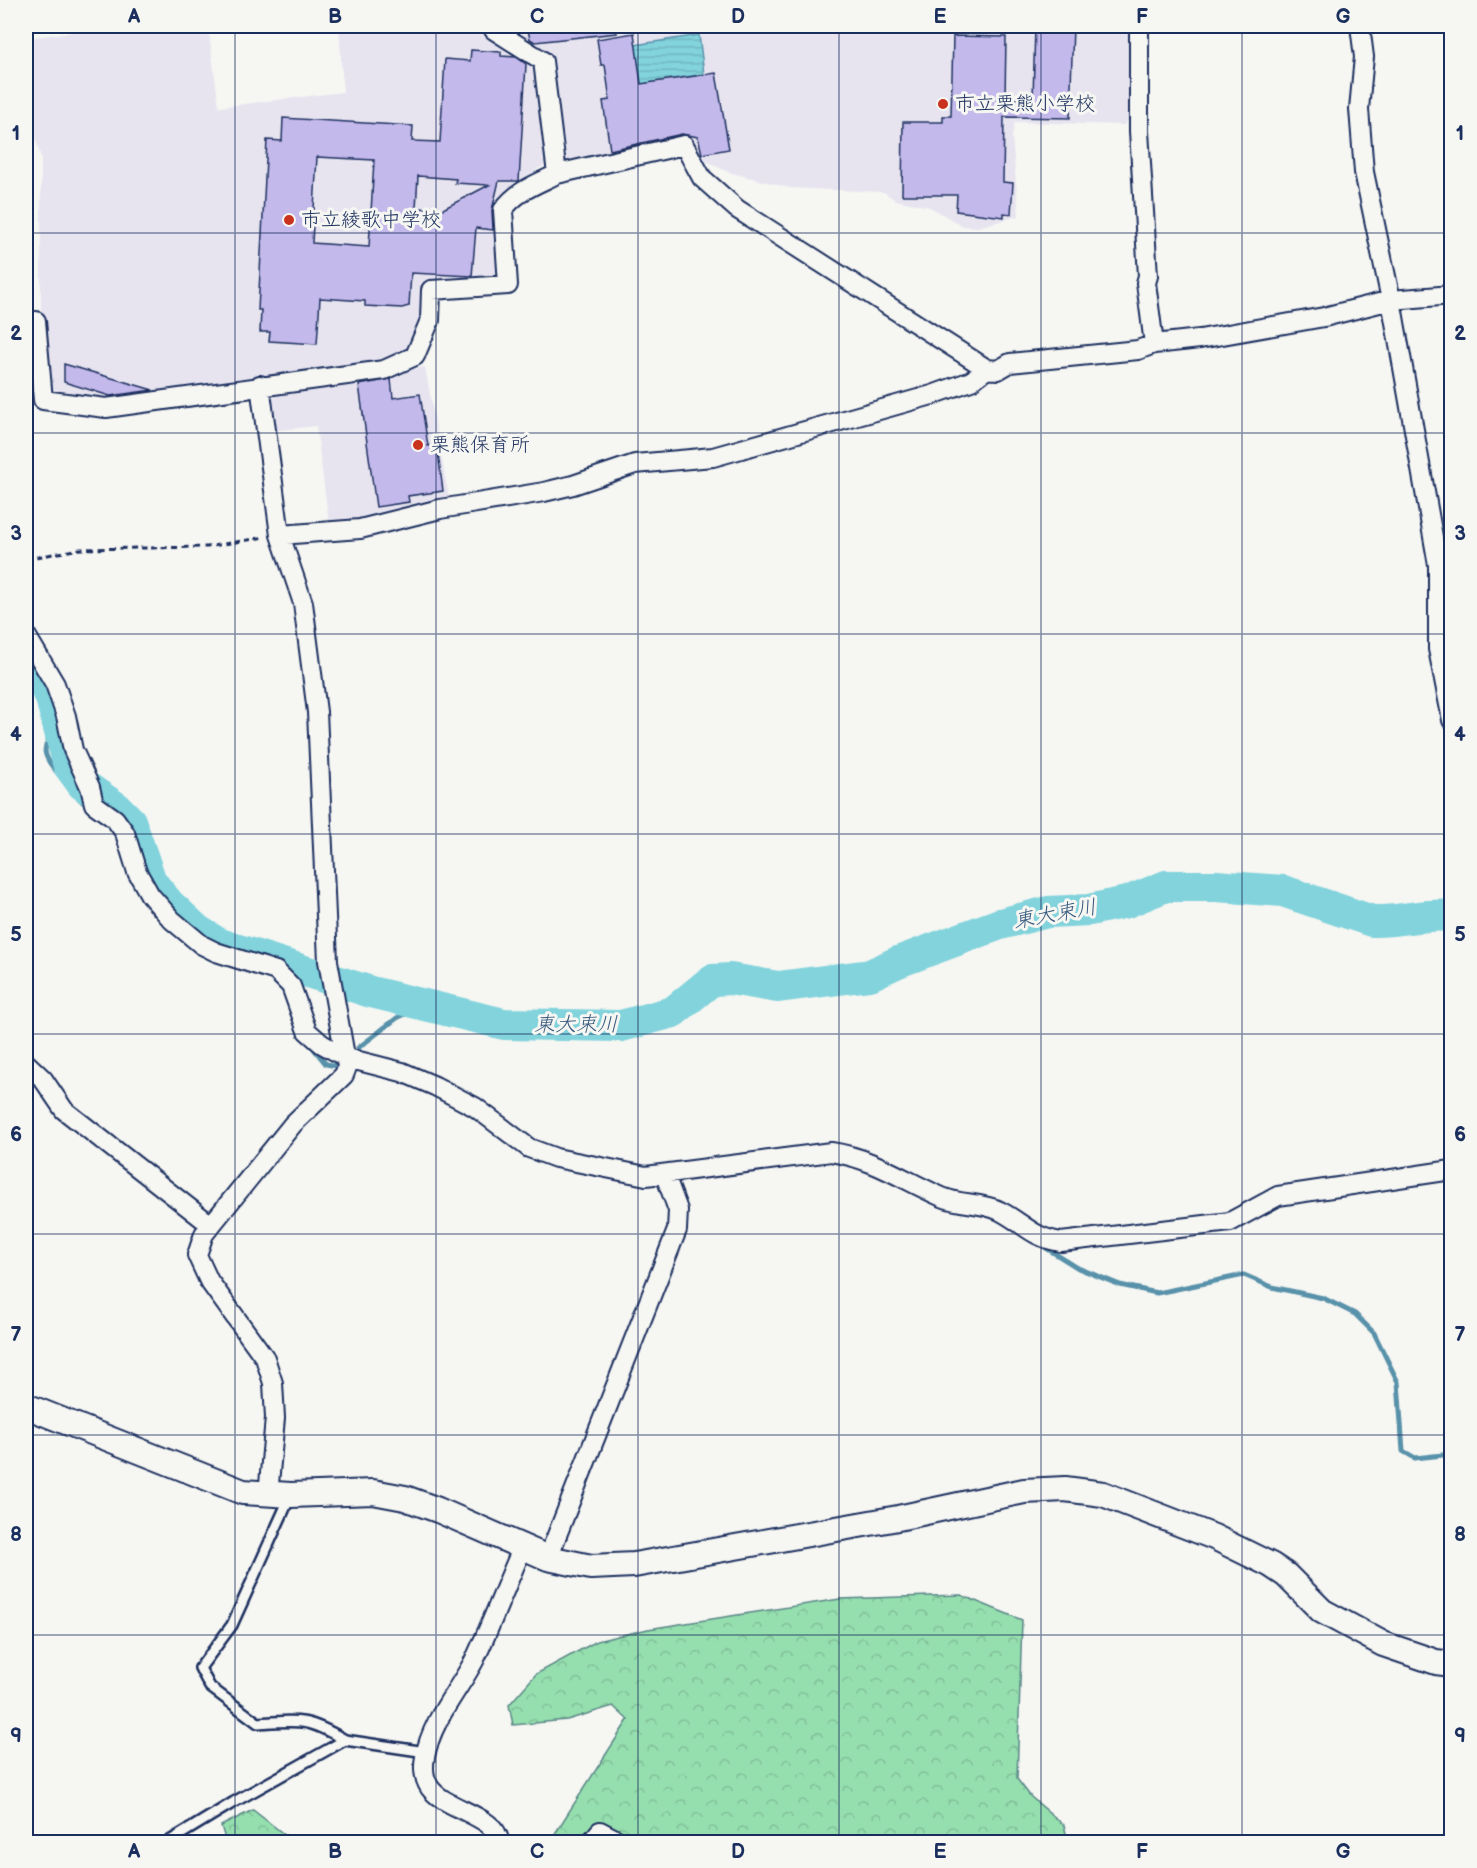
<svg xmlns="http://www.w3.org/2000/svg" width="1477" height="1868" font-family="'Balsamiq Sans','Klee One',sans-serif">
	<defs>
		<pattern id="forest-crowns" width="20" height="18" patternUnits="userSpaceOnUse" patternTransform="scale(1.5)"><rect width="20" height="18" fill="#95deae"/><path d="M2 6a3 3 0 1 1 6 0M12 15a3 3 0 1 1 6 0" fill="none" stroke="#80bf98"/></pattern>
		<pattern id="water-rules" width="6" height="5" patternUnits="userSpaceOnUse" patternTransform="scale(1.5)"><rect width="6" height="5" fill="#82d3dc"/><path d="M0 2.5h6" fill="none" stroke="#70b5bf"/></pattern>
	</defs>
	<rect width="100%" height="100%" fill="#f6f6f2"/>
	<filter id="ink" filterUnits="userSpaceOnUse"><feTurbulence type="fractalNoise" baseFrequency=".0167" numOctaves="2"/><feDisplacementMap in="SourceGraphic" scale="12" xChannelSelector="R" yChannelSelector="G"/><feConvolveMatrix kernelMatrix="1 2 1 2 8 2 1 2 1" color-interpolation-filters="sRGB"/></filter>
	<g filter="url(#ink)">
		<path fill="#e7e4f0" d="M119 26H208L219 107 343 92 339 26H610L612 33 648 26H1133L1134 114 1124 125 1015 122 1012 137 1019 216 978 227 963 226 930 207 895 200 884 192 790 188 728 172 696 156 693 140 553 163 539 168 510 193 503 271 493 281 425 286 424 321 412 348 383 365 103 403 47 396 41 311V157L35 138 26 66V38Z
			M425 367 449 498 363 518 329 523 316 426 271 431 266 390Z"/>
		<path fill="url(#forest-crowns)" stroke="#588686" stroke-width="1.5" d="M961 1595 1022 1620 1017 1779 1031 1797 1064 1825 1068 1842H596L582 1833 566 1842 554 1835 628 1720 613 1706 567 1720 513 1725 509 1705 536 1674 597 1641 648 1629 840 1599Z
			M253 1810 294 1842H226L221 1826Z"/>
		<path fill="url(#water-rules)" stroke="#5991aa" stroke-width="1.5" d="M699 35 704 74 641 84 635 45Z"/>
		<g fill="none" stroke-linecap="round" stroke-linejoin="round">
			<path stroke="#5991aa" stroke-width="5" d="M59 729C34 748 47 761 64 780 72 791 80 801 91 809
				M307 1040 326 1064 337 1066
				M358 1048 397 1018 424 1005
				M1038 1243 1078 1268 1120 1285 1157 1293 1244 1275 1272 1287 1323 1298 1355 1314 1374 1333 1398 1382 1403 1451 1415 1458 1452 1454"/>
			<path stroke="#82d3dc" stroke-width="32" d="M26 653 51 698 69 766 82 784 117 808 130 821 151 882 169 904 197 930 219 944 371 992 504 1024 621 1026 673 1012 712 980 730 979 778 987 870 975 898 962 1000 924 1048 912 1089 910 1127 902 1166 886H1216L1283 891 1372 921C1400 922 1422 913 1452 916"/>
		</g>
		<path fill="#c4b9eb" stroke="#1b2f5e" stroke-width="1.5" fill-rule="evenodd" d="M527 26H617V33L535 42 530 39Z
			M1035 26H1073L1070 118 1004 117 1003 182 1013 183 1011 214 1004 213V217L956 211 957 195H902L903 122H943V116H951L953 36 1006 37 1005 99H1033Z
			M634 33 641 84 716 73 729 149 702 154 698 137 682 134 610 150 603 101 610 100 605 65H601L597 39Z
			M471 50 501 52V56L516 57 526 64 519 181H499L492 210 493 230 476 228 472 276 411 273 409 306 402 308 365 306V301L320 298 317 344 269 341 270 332H260L261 310H258L267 140 282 141 283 118 413 126 412 141 440 142 445 59 470 61ZM317 157 374 160 369 247 312 243ZM418 176 456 179 455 183 489 185 443 209 416 208Z
			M64 364 153 390 110 396 64 382Z
			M391 379 393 398 420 394 428 446 437 445 443 491 408 496 409 502 376 507 359 385Z"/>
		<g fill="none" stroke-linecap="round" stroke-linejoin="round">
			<defs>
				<path id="service" d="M964 26H1018
					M345 1740 426 1752
					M168 1842 234 1802 345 1740C307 1718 300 1720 258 1723L210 1687 200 1668 232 1625 290 1497"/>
				<path id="minor" d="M1139 26V131L1148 276 1146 283 1154 344
					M1360 26 1364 57 1359 109 1364 172 1391 300 1438 565V649L1452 720
					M557 174 684 145 702 178 737 209 987 369
					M26 322 36 321 43 400 106 408 384 370 415 356 430 320 431 290 508 285 503 210C516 191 537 184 557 174L543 61 494 30V26
					M260 385 280 535 303 603 317 712 328 961 347 1067 344 1075 293 1124 204 1234 197 1255 209 1281 265 1358 273 1383 275 1418 268 1495
					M280 535 360 529 440 509 544 492 573 485 635 464 713 457 932 395 971 381 987 369 998 370 1010 363 1138 350 1154 344 1200 339 1324 317 1391 300 1452 295
					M26 635 55 684 66 716 73 750 90 787 94 804 115 819 125 833 137 872 150 895 172 920 202 945 216 952 276 971 291 986 307 1031 322 1044 347 1058 402 1072 435 1086 475 1107 529 1148 556 1158 646 1176 831 1152C873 1158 905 1181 942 1197 960 1205 982 1202 1000 1211 1025 1224 1031 1237 1061 1242L1230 1222 1278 1196 1452 1170
					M26 1063 43 1079 64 1110 211 1225
					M548 1558 677 1230 678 1210 665 1175
					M499 1842C498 1816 446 1810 430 1788 424 1779 423 1767 425 1757 431 1721 459 1690 475 1659 492 1623 506 1585 522 1549
					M591 1842 600 1831 621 1842"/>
				<path id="tertiary" d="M26 1406 243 1492 291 1495 373 1492 405 1498 438 1510 548 1558 591 1567 634 1565 898 1518 1024 1491 1065 1489 1103 1494 1214 1537 1271 1565 1286 1575 1322 1611 1383 1644 1436 1662 1452 1664"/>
			</defs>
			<use href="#service" stroke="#1b2f5e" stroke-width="14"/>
			<use href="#minor" stroke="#1b2f5e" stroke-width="22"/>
			<use href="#tertiary" stroke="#1b2f5e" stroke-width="28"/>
			<path stroke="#1b2f5e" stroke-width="3" stroke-dasharray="6 4.5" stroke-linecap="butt" d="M26 559 80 549 207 547 265 537"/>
			<use href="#service" stroke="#f6f6f2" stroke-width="9"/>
			<use href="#minor" stroke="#f6f6f2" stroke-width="18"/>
			<use href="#tertiary" stroke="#f6f6f2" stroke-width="24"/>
		</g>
	</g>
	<path fill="none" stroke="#1b2f5e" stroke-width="1.5" stroke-opacity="0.55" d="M235 26V1842M436 26V1842M638 26V1842M839 26V1842M1041 26V1842M1242 26V1842M26 233H1452M26 433H1452M26 634H1452M26 834H1452M26 1034H1452M26 1234H1452M26 1435H1452M26 1635H1452"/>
	<g fill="#c8321e" stroke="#f6f6f2" stroke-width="2">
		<circle cx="943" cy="104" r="6"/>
		<circle cx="289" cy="220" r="6"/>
		<circle cx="418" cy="445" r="6"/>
	</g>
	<g text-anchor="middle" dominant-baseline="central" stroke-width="6" stroke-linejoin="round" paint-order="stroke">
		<g font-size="20" fill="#1b2f5e" stroke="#f6f6f2" text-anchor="start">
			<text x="955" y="104">市立栗熊小学校</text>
			<text x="301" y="220">市立綾歌中学校</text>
			<text x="430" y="445">栗熊保育所</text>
		</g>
		<g font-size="21" font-style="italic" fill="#35587e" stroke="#f6f6f2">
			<text transform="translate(1055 914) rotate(-10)">東大束川</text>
			<text x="576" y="1024">東大束川</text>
		</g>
	</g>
	<rect width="1477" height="1868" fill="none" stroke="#f6f6f2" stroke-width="66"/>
	<rect x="33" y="33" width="1411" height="1802" fill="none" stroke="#1b2f5e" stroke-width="2"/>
	<g font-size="20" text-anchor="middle" font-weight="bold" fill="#1b2f5e">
		<text x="134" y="23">A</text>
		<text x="335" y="23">B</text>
		<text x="537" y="23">C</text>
		<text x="738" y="23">D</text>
		<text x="940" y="23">E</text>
		<text x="1142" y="23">F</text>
		<text x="1343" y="23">G</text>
		<text x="16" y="140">1</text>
		<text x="1460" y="140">1</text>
		<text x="16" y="340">2</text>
		<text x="1460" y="340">2</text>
		<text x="16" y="540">3</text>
		<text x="1460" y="540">3</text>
		<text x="16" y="741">4</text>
		<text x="1460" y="741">4</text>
		<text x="16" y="941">5</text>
		<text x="1460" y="941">5</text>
		<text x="16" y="1141">6</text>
		<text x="1460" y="1141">6</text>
		<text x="16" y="1341">7</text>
		<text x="1460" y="1341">7</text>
		<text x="16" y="1541">8</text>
		<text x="1460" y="1541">8</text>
		<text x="16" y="1742">9</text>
		<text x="1460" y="1742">9</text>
		<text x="134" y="1858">A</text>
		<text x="335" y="1858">B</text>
		<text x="537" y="1858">C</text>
		<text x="738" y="1858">D</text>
		<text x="940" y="1858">E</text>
		<text x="1142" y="1858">F</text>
		<text x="1343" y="1858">G</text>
	</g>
</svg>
